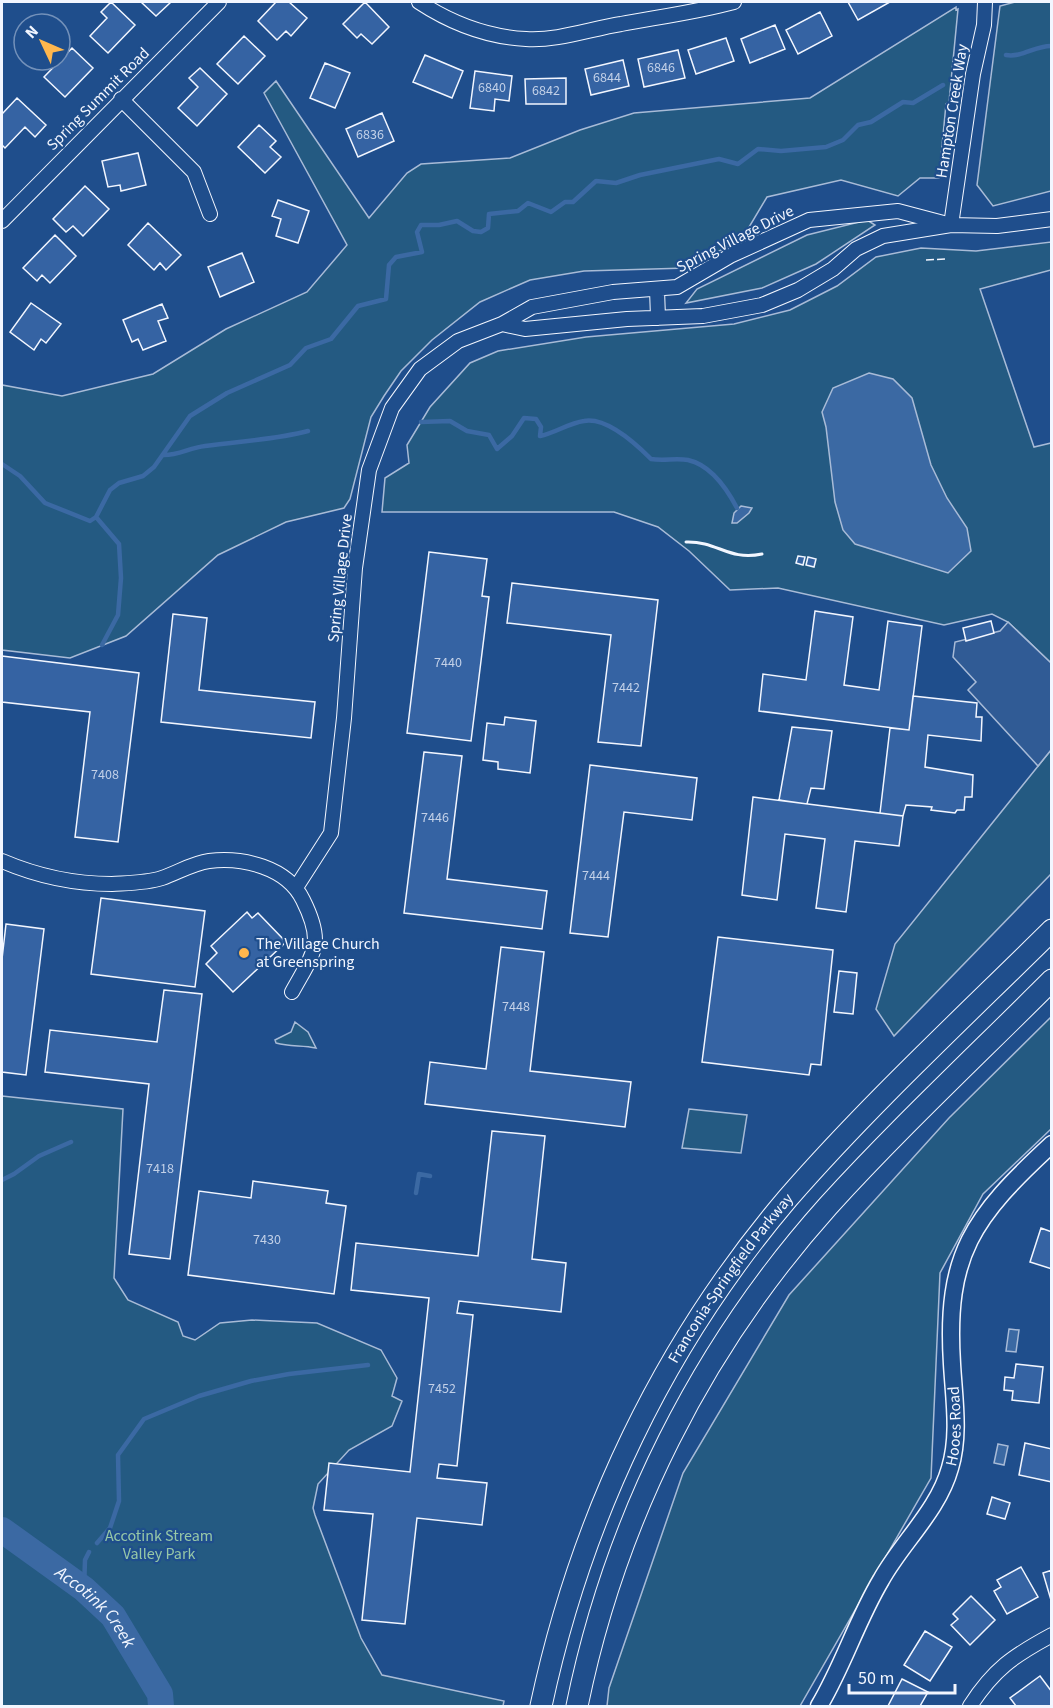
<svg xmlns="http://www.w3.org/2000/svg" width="1053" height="1708" font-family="'Source Sans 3',sans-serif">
	<rect width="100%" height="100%" fill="#1f4e8c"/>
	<path fill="#245a82" stroke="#a8bbd7" stroke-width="1.5" d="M1015 2H1051V191L993 206 977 185 1000 6Z
		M956 7V10L958 9 949 102 946 104 939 178H920L898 196 841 180 767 197 742 239 687 268 584 271 530 280 480 302 432 340 401 371 384 396 371 417 350 499 344 508 286 522 218 555 126 636 70 658 2 650V385L62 396 153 374 226 329 307 292 347 245 264 93 276 81 369 218 407 173 421 164 510 158 580 130 634 113 810 98Z
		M867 220 875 225 816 264 762 288 686 303 697 289 807 235Z
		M1051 242V270L980 289 1034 447 1051 443V663L1008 622 992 614 944 625 778 588 730 590 689 551 658 527 614 512H382L385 478 409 463 407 445 430 407 470 363 498 351 586 337 734 324 790 310 837 286 876 257 921 248 976 251Z
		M1051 750V874L894 1036 876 1009 895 944Z
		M1051 1017V1129L983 1194 940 1273 931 1478 800 1706H607L609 1688 683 1473 789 1295 949 1118Z
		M295 1022 308 1032 316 1048C302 1045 290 1047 276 1043L275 1040 291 1032Z
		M2 1096 123 1109 114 1278 128 1300 178 1322 183 1336 195 1340 220 1323 252 1320 317 1323 381 1350 397 1378 392 1396 402 1401 392 1426 349 1450 318 1484 313 1508 315 1515 361 1638 382 1675 504 1701 503 1706H2Z
		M689 1109 747 1115 741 1153 682 1148Z"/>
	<path fill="#305b95" stroke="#a8bbd7" stroke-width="1.5" d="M1008 622 1051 663V750L1038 766 968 690 976 682 953 657 955 642 1000 631Z"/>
	<path fill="#3b69a3" stroke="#a8bbd7" stroke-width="1.5" d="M869 373 893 379 912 398 931 465 947 498 967 528 971 551 948 573 855 544 843 530 835 502 826 427 822 412 833 388Z
		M741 506 752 508 749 513 737 523H732L734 513Z
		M1009 1329 1019 1330 1016 1352 1006 1351Z
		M998 1444 1008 1446 1004 1465 994 1463Z"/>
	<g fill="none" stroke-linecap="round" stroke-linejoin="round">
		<path stroke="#3b69a3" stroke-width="4.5" d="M1006 55C1022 58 1036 45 1052 46
			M421 422 450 421 467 431 489 435 497 449 512 436 524 418 536 419 541 427 540 436C555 433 569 423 584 421 606 417 636 444 651 459 663 461 676 458 688 460 711 465 727 489 737 508
			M164 455C179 455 189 448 205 446 240 441 274 440 308 431
			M2 464 20 476 45 503 90 521 96 517 110 490 119 483 143 476 154 467 190 416 227 393 290 365 306 348 331 339 358 306 386 299 389 265 396 257 422 252 417 232 421 225H439L457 221 473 231 481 232 488 228 489 214 518 211 528 203 551 212 565 202H573L596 181 616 183 640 175 719 159 738 164 758 149 781 151 826 147 843 140 858 125 871 122 903 102 913 103 943 85
			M96 517 119 544 121 578 118 615 102 645
			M2 1180 14 1174 39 1156 71 1142
			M416 1193 419 1174 430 1176
			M97 1543 110 1528 119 1501 118 1455 144 1419 199 1396 251 1381 289 1374 368 1365
			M84 1589 85 1560 89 1552"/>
		<path stroke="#3b69a3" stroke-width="26" id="s1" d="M2 1530 84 1589 113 1616 160 1694 161 1706"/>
	</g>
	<path fill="#3563a3" stroke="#f2f6ff" stroke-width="1.5" d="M111 2 135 25 108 53 90 36 107 18 101 12Z
		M141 2H171L156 16Z
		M276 2H289L307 18 291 36 286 31 277 40 258 21Z
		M365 2 389 27 372 44 361 34 357 38 343 24Z
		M848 2H890L858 20Z
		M820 12 832 36 798 54 786 30Z
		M775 25 785 49 750 63 741 39Z
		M244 36 265 56 238 84 217 64Z
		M726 38 734 61 696 74 688 50Z
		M72 48 93 68 65 97 44 77Z
		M678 50 685 78 644 87 638 59Z
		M425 55 463 71 452 98 413 82Z
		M623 60 629 86 591 95 585 69Z
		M325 63 350 73 335 108 310 98Z
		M200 68 227 94 197 126 178 108 198 87 189 78Z
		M475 71 512 76 509 101 495 99 494 111 470 108Z
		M566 78V104H526L525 79Z
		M17 98 46 125 35 137 25 127 5 148 2 145V114Z
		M382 113 394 141 358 157 346 129Z
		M259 125 276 141 270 147 281 157 265 173 238 147Z
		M138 153 146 185 121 191 120 185 108 187 102 161Z
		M85 186 109 209 83 236 73 226 66 232 53 219Z
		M278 200 309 211 298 243 276 236 281 219 272 216Z
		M148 223 181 255 166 270 160 263 154 270 128 245Z
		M55 235 76 256 50 283 42 275 37 281 23 268Z
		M242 253 254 282 220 297 208 267Z
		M31 303 61 324 46 343 41 339 34 350 10 332Z
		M162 304 168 318 158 321 166 341 143 350 138 339 132 342 123 320Z
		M429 552 487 559 482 596 489 597 471 741 407 733Z
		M798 556 805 557 803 565 796 563Z
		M808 557 816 559 814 567 806 565Z
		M512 583 658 600 641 746 598 742 611 635 507 623Z
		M815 611 853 617 844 685 879 690 888 621 922 626 909 730 759 711 763 674 806 680Z
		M173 614 207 618 199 690 315 702 311 738 161 722Z
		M991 621 994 633 966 641 963 628Z
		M2 656 139 673 118 842 75 837 90 712 2 702Z
		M913 696 977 703 976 717H982L981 741 928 735 925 767 973 775 972 797H965L964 810H957L955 813 931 810 932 807 906 805 903 816 880 813 890 728 909 730Z
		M505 717 536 721 530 773 498 769V762L483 760 487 723 504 725Z
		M792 727 832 731 824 789 811 788 807 804 779 800Z
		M424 752 462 756 447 879 547 891 542 929 404 913Z
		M590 765 697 778 692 820 624 812 608 937 570 933Z
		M753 797 903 816 899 846 855 841 846 912 816 908 825 839 785 834 777 900 742 895Z
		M101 898 205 911 195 987 91 974Z
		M247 912 252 918 258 913 286 942 233 992 206 964 217 953 211 946Z
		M6 924 44 929 26 1075 2 1072V959Z
		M718 937 833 950 821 1065 811 1064 809 1075 702 1062Z
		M501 947 544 952 530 1071 631 1082 625 1127 425 1104 430 1062 486 1069Z
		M839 971 857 973 853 1014 834 1012Z
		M164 990 202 994 170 1259 129 1254 149 1084 45 1072 50 1030 157 1042Z
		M492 1131 545 1136 532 1259 566 1263 561 1312 459 1301 457 1313 473 1315 457 1466 439 1464 437 1478 487 1483 482 1525 417 1518 405 1624 362 1620 373 1514 324 1510 329 1463 410 1472 429 1298 351 1290 356 1243 478 1256Z
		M253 1181 328 1191 326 1203 346 1206 334 1294 188 1275 199 1191 251 1198Z
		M1041 1228 1052 1232V1269L1030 1262Z
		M1016 1364 1043 1367 1039 1403 1012 1400 1013 1391 1004 1390 1005 1377 1014 1378Z
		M1025 1443 1052 1449V1482L1019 1475Z
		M992 1497 1010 1503 1005 1519 987 1514Z
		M1021 1567 1038 1597 1007 1614 994 1591 1001 1587 997 1580Z
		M1052 1570V1599L1051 1600 1043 1573Z
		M971 1596 995 1620 970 1645 951 1625 958 1619 953 1614Z
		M925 1631 952 1647 930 1681 904 1665Z
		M1040 1676 1052 1692V1706H1016L1010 1698Z
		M902 1679 928 1692 920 1706H888Z"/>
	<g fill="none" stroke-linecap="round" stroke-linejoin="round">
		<defs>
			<path id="minor" d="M419 2C451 23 487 37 526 39 557 41 590 29 621 24 659 17 697 12 734 2
				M121 99 194 172 210 214
				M2 221 219 2
				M951 225 973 74 984 25 985 2
				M657 289 658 318
				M502 324 525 329 627 319 703 316 762 305 798 290 833 269 856 249 883 236 951 225 997 226 1052 219
				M2 861C37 876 73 884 112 884 127 883 147 883 162 878 177 873 193 863 209 861 243 857 287 867 303 900 325 944 314 952 292 992
				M297 886 331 833 344 718 355 568 369 470 392 408 420 369 458 341 502 324 532 307 613 292 677 287 730 256 809 220 898 211 951 225
				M970 1706C994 1669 1013 1656 1052 1635"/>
			<g id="tertiary">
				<path id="s2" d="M819 1706C843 1666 857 1620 881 1580 902 1542 938 1511 950 1468 960 1435 954 1399 952 1364 945 1254 973 1217 1052 1144"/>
			</g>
			<g id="primary">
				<path id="s3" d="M541 1706C581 1518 663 1345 788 1198 869 1105 964 1017 1052 930"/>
				<path d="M577 1706C615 1520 701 1348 828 1206 899 1128 977 1055 1052 980"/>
			</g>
		</defs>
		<use href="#minor" stroke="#f2f6ff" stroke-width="16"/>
		<use href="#tertiary" stroke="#f2f6ff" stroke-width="19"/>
		<use href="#primary" stroke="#f2f6ff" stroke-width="23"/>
		<use href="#minor" stroke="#1f4e8c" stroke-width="14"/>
		<use href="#tertiary" stroke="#1f4e8c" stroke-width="16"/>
		<use href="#primary" stroke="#1f4e8c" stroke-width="21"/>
		<path stroke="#f2f6ff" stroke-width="1.5" stroke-dasharray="8 3" stroke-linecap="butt" d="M926 260 945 259"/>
		<path stroke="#f2f6ff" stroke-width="3" d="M686 542C718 541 728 561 762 554"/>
	</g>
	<circle fill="#ffb74d" stroke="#1f4e8c" stroke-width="2" cx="244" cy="953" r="6"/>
	<g text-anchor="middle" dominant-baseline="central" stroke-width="4.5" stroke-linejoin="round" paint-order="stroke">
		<g font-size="14" fill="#c3d1e8">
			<text x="661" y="68">6846</text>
			<text x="607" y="78">6844</text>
			<text x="492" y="88">6840</text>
			<text x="546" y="91">6842</text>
			<text x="370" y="135">6836</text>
			<text x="448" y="663">7440</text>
			<text x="626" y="688">7442</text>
			<text x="105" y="775">7408</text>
			<text x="435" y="818">7446</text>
			<text x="596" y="876">7444</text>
			<text x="516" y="1007">7448</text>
			<text x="160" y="1169">7418</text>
			<text x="267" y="1240">7430</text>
			<text x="442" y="1389">7452</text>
		</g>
		<g font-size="16" fill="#f2f6ff" stroke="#1f4e8c">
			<text transform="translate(98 99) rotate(-45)">Spring Summit Road</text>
			<text transform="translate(952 111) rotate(-81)">Hampton Creek Way</text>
			<text transform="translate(735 239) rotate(-27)">Spring Village Drive</text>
			<text transform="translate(340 578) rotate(-84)">Spring Village Drive</text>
			<text stroke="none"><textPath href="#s3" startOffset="472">Franconia-Springfield Parkway</textPath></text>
			<text stroke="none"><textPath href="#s2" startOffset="315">Hooes Road</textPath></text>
		</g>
		<g font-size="16" fill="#f2f6ff" stroke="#1f4e8c" text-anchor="start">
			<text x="256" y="944">The Village Church<tspan x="256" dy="18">at Greenspring</tspan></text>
		</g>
		<g font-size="16" fill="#97c8a6" stroke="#1f4e8c">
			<text x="159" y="1536">Accotink Stream<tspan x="159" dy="18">Valley Park</tspan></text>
		</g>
		<g font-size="18" font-style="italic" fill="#f2f6ff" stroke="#1f4e8c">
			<text stroke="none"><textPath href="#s1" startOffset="122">Accotink Creek</textPath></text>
		</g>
	</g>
	<rect width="1053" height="1708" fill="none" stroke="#f2f6ff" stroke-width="6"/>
	<g transform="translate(42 42) rotate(314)"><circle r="28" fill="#1f4e8c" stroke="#7391ba" stroke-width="1.5"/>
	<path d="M0-4.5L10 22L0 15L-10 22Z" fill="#ffb74d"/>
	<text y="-9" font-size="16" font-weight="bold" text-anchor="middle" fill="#f2f6ff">N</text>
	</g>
	<path d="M849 1684v9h106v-9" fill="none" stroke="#f2f6ff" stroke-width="3"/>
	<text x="858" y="1684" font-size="18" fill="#f2f6ff" stroke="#1f4e8c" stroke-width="4.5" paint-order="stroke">50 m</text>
</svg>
